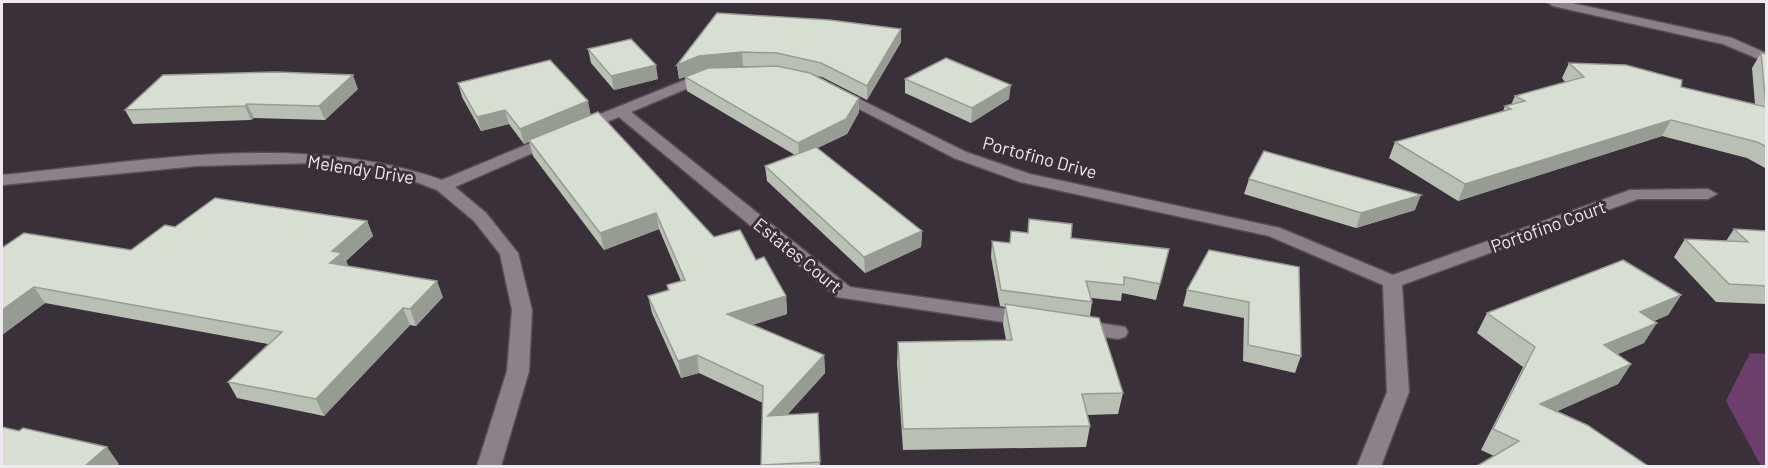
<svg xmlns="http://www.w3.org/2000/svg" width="1768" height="468" font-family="Barlow,sans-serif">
	<rect width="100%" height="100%" fill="#3a3039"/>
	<path fill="#6b3e6b" d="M1750 353 1766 354V466H1761L1726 401Z"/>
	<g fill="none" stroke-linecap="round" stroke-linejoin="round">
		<defs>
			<path id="minor" d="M1547 2H1567L1732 38 1766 53V62L1723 44 1553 6Z
				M707 71 712 72V78L631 112 850 287 1029 312 1036 314 1039 319 1036 324 1029 326 837 297 619 117 583 131 575 126 578 123Z
				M839 89 966 152 1030 174 1280 228 1393 275 1630 190 1708 189 1717 194 1708 199H1638L1402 285 1409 392 1381 466H1357L1387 392 1383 285 1269 236 1020 182 954 158 834 96 832 93 834 90Z
				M552 134 558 136 560 139 558 142 455 187 486 213 518 253 532 310 529 371 501 466H477L507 371 512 310 500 254 474 221 437 190 403 177 315 163 197 166 2 185V175C147 161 302 131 442 180Z
				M1080 320 1125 327 1128 332 1125 337 1118 339 1073 332 1070 327 1073 322Z"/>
		</defs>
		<use href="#minor" stroke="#574e57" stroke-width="3"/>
		<use href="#minor" fill="#8c818b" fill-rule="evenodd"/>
	</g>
	<path fill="#b8c0b4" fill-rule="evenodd" d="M717 13 901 42 867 100 822 77 812 75 859 98V112L847 134 817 148 922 231 921 247 865 273 767 181 765 166 795 155 687 91 685 77 703 70 679 79 677 65ZM743 66H760L729 67Z
		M588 49 658 79 614 90 591 63Z
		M1761 53 1767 54V169L1747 158 1662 136 1458 201 1389 158 1395 142 1503 111 1505 106 1511 105 1515 96 1565 82 1562 78 1569 63 1681 87 1755 104 1752 68Z
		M905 79 1009 99 971 123 905 93Z
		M458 83 591 115 714 237 756 260 786 296 787 314 752 325 824 355 825 373 787 415 819 431 820 466H761L763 403 699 373 681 378 652 313 648 296 668 290 667 285 681 281 659 229 604 250 533 156 529 141 524 144 509 124 481 131 462 97Z
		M358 89 325 120 254 118 251 120 133 124 125 110Z
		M1249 179 1415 210 1356 228 1244 194Z
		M367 221 373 236 346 261 348 266 443 297 416 326 410 325 324 416 237 398 228 382 268 344 45 303 2 335V248L131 250 175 227Z
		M1734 229 1767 231V304L1716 302 1674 257 1685 239 1726 241Z
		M992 241 1010 243 1169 249 1156 300 1122 293 1121 301 1091 298 1092 302 1090 316 1123 393 1118 414 1087 415 1090 426 1086 447 903 450 897 363 898 342 1006 340 1003 324 1005 307 1000 306 991 257Z
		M1299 267 1301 356 1295 373 1243 361 1244 318 1183 306 1187 290Z
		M1681 295 1668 315 1654 321 1644 343 1617 354 1631 364 1618 384 1557 411 1587 425 1494 456 1481 450 1523 367 1477 333 1487 313Z"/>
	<path fill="#969c92" d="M901 29V42L867 100V86Z
		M742 52 743 66 701 70 679 79 677 65 699 56Z
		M656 65 658 79 614 90 611 76Z
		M353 75 358 89 325 120 319 106Z
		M1011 85 1009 99 971 123 972 108Z
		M859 98V112L847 134 799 157 798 143Z
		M588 101 591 116 524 144 520 129Z
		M247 104 254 118 251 120 245 106Z
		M505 110 509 124 481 131 477 117Z
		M1671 120 1662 136 1458 201 1465 184Z
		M1421 195 1415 210 1356 228 1361 213Z
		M656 213 659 229 604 250 600 233Z
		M367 221 373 236 346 261 349 269 330 263 332 251Z
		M922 231 921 247 865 273 864 257Z
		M437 281 443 297 416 326 410 309Z
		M34 287 45 303 2 335V310Z
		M1681 295 1668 315 1627 332 1640 312Z
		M786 296 787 314 730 332 727 314Z
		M403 308 410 325 324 416 316 399Z
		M1657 323 1644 343 1591 366 1604 345Z
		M697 355 699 373 681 378 678 361Z
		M824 355 825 373 770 434 768 416Z
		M1631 364 1618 384 1527 425 1540 404Z
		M107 447 119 464 117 466H85Z"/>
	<path fill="#d6dfd1" stroke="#969c92" stroke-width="1.5" d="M717 13 830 20 901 29 867 86 821 63 777 53 742 52 699 56 677 65Z
		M631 39 656 65 611 76 588 49Z
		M1761 53 1767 54V147L1757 142 1671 120 1465 184 1395 142 1511 109 1505 106 1525 101 1515 96 1584 77 1569 63 1626 65 1682 80 1681 87 1766 107Z
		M946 58 1011 85 972 108 905 79Z
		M550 60 588 101 520 129 505 110 477 117 458 83Z
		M777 66 810 73 859 98 846 119 798 143 685 77 708 68Z
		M276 72 353 75 319 106 247 104 245 106 125 110 163 75Z
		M598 112 714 237 740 230 756 260 764 257 786 296 727 314 824 355 768 416 818 413 820 462 761 465 763 386 697 355 678 361 648 296 669 290 667 285 685 280 656 213 600 233 529 140Z
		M816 147 922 231 864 257 765 166Z
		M1264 151 1421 195 1361 213 1249 179Z
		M215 198 367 221 332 251 342 253 330 263 437 281 410 309 403 308 316 399 228 382 282 332 34 287 2 310V248L24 233 131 250 165 225 175 227Z
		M1029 219 1072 224 1071 238 1169 249 1160 284 1124 277V285L1086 281 1092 302 1001 290 992 241 1010 243 1011 231 1028 233Z
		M1734 229 1767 231V286L1729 284 1685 239 1748 242Z
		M1209 250 1299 267 1301 356 1248 345 1249 302 1187 290Z
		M1623 260 1681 295 1640 312 1657 323 1604 345 1631 364 1540 404 1587 425 1648 466H1477L1519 441 1493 429 1535 347 1487 313Z
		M1005 304 1099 318 1123 393 1082 394 1090 426 903 429 898 342 1012 340Z
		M2 427 19 431 23 428 107 447 85 466H2Z"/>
	<g text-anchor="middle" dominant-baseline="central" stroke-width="6" stroke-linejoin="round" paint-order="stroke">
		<g font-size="18" fill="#efe9ef" stroke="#3a3039">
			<text transform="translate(1040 157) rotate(15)">Portofino Drive</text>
			<text transform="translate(361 169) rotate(9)">Melendy Drive</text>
			<text transform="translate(1548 226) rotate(-20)">Portofino Court</text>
			<text transform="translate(798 255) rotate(39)">Estates Court</text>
		</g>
	</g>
	<rect width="1768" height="468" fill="none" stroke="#efe9ef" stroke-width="6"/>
</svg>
